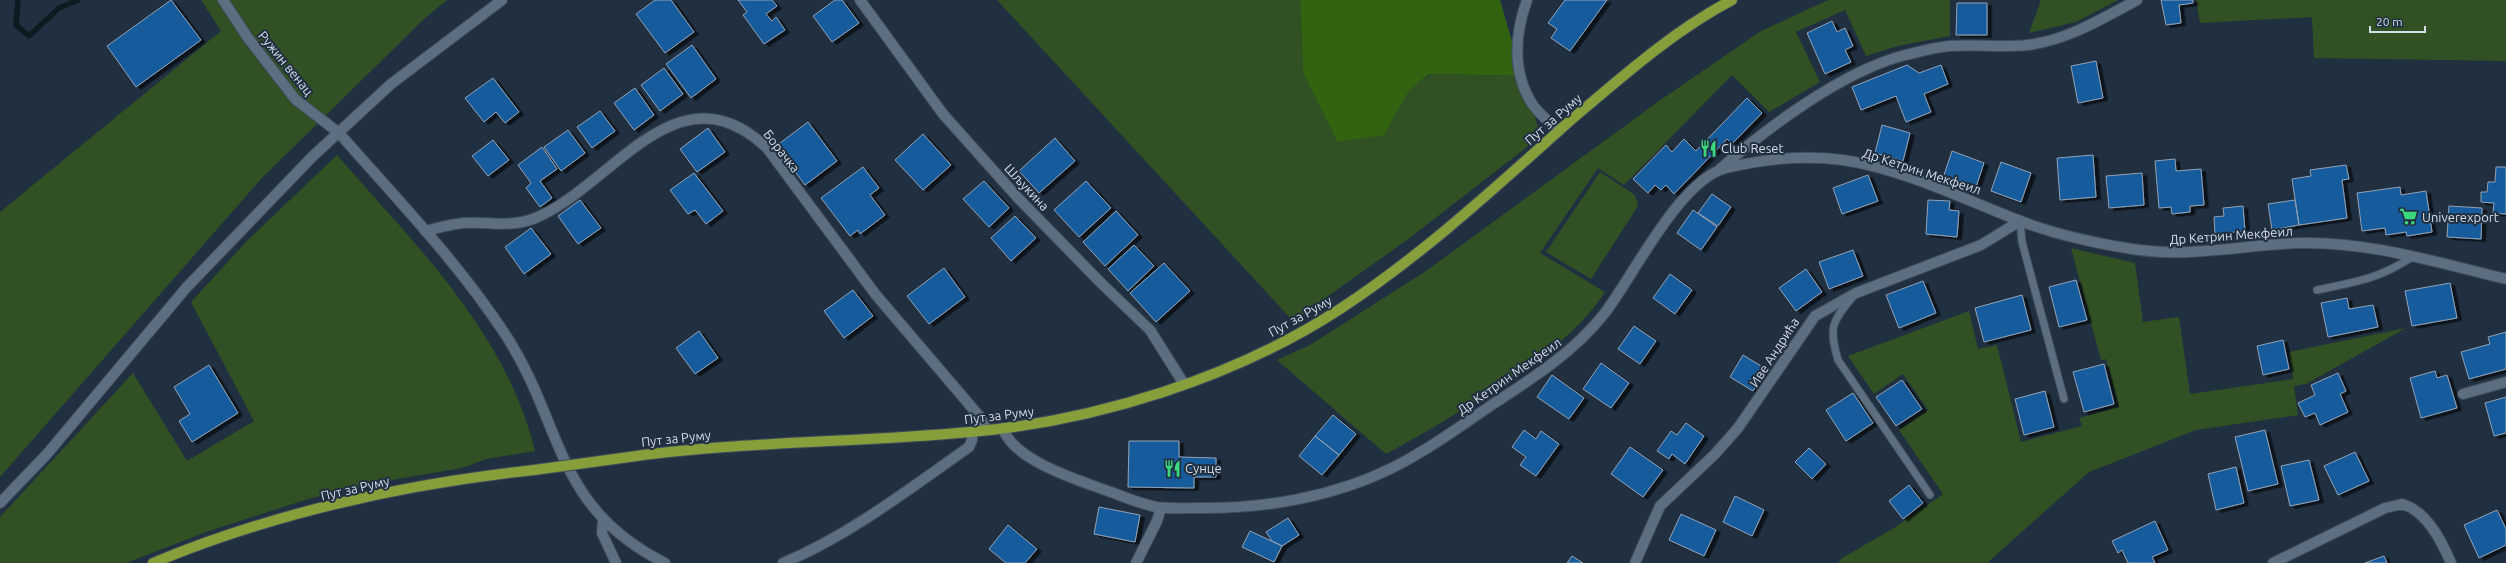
<svg xmlns="http://www.w3.org/2000/svg" width="2506" height="563" font-family="Ubuntu,sans-serif">
	<defs>
		<filter id="shadow"><feDropShadow dx="4.5" dy="2.5" stdDeviation="0" flood-color="#0009"/></filter>
	</defs>
	<rect width="100%" height="100%" fill="#213041"/>
	<path fill="#315023" d="M201 0H447L424 19 261 179 0 477V212L221 31Z
		M997 0H1300L1303 72 1384 135 1409 91 1430 74 1522 76 1541 136 1407 240 1293 321Z
		M1828 0H1950V36L1898 46 1866 56 1845 10 1796 32 1820 82 1769 112 1732 75 1624 185 1598 168 1540 253 1605 292C1578 334 1535 362 1493 390 1458 413 1423 434 1386 454L1277 360 1310 345 1426 271 1659 101 1761 31Z
		M2041 0H2118L2076 22 2029 33Z
		M2196 0H2506V61L2314 58 2312 17 2200 23Z
		M337 155C416 246 505 330 535 451L486 459 462 468 397 479 308 499 209 531 126 563H0V517L133 373 187 461 254 421 191 302 247 241Z
		M1600 172 1635 195 1638 206 1591 279 1546 252Z
		M2071 248 2135 263 2143 322 2179 317 2190 394 2293 379 2289 352 2406 328 2306 384 2294 386 2298 415 2196 430 2089 472 1987 563H1838L1842 558 1894 528 1943 494 1899 430 1928 410 1903 374 1874 394 1848 356 1969 311 1978 349 1997 345 2021 442 2082 426 2079 418 2119 407 2106 359 2101 360Z"/>
	<path fill="#316311" d="M1300 0H1500L1522 76 1429 74 1409 91 1384 135 1338 142 1303 72Z"/>
	<g fill="none" stroke-linecap="round" stroke-linejoin="round">
		<path stroke="#0a1c1f" stroke-width="5.5" d="M18 0 16 25 29 36 59 8 78 0"/>
	</g>
	<path fill="#195b9c" stroke="#90a2b7" filter="url(#shadow)" d="M171 0 201 40 136 87 107 46Z
		M655 0H671L694 32 665 53 636 14Z
		M738 0H772L777 6 766 14 772 21 776 17 785 30 764 44 743 15 747 12Z
		M835 0H842L859 23 832 42 813 16Z
		M1565 0H1607L1570 51 1551 38 1557 29 1548 23Z
		M2161 0H2193V3L2179 5 2181 23 2166 25Z
		M1957 3H1987V35H1956Z
		M1832 21 1837 32 1845 28 1853 46 1845 50 1851 62 1825 74 1807 33Z
		M692 45 716 79 691 98 666 64Z
		M2096 61 2103 98 2078 103 2071 66Z
		M1907 65 1919 73 1941 65 1948 84 1924 94 1931 112 1906 122 1896 96 1861 110 1852 87Z
		M664 68 683 94 660 111 641 85Z
		M493 78 519 112 505 123 496 112 484 122 465 98Z
		M635 88 654 115 634 130 614 103Z
		M1747 98 1762 113 1732 144 1727 139 1674 194 1666 185 1661 190 1655 185 1648 193 1633 179 1666 145 1672 152 1684 139 1696 151Z
		M600 111 615 131 592 148 577 127Z
		M808 122 837 161 805 185 776 146Z
		M1882 125 1910 133 1903 161 1875 153Z
		M708 128 725 152 697 172 680 149Z
		M568 130 585 153 561 171 544 147Z
		M923 134 951 165 923 190 895 160Z
		M1055 138 1075 161 1039 193 1019 171Z
		M493 140 509 160 488 176 472 156Z
		M542 147 557 169 540 181 552 198 540 207 526 188 531 183 518 165Z
		M1952 151 1984 163 1976 187 1944 175Z
		M2093 155 2096 197 2060 200 2057 158Z
		M2175 159 2176 171 2201 169 2204 205 2190 206V212L2172 214 2171 207 2159 208 2155 161Z
		M2001 162 2031 173 2021 202 1991 191Z
		M2346 165 2349 179 2342 180 2347 218 2299 225 2292 179 2311 176 2310 170Z
		M863 167 879 188 870 195 885 215 860 234 858 230 850 236 821 198Z
		M2496 167H2506V214L2493 213 2494 203 2481 202V192H2487L2488 182H2495Z
		M694 173 723 211 706 224 695 210 688 214 670 190Z
		M2142 173 2144 205 2109 208 2106 176Z
		M1868 175 1878 201 1842 214 1833 188Z
		M984 181 1009 208 989 227 963 199Z
		M1086 181 1111 208 1079 237 1054 210Z
		M2400 187 2401 195 2426 191 2432 232 2407 236 2406 232 2386 235 2385 228 2362 231 2357 193Z
		M1712 194 1731 207 1718 226 1698 213Z
		M580 200 601 228 578 244 558 216Z
		M1928 200 1950 201 1949 210 1959 211 1957 237 1926 234Z
		M2295 200 2299 225 2272 230 2268 204Z
		M2243 206 2245 231 2215 234 2214 217 2224 216 2223 208Z
		M2449 206 2482 208 2481 239 2447 237Z
		M1693 210 1717 227 1701 250 1677 233Z
		M1116 211 1138 235 1105 266 1083 242Z
		M1015 216 1036 238 1011 261 991 238Z
		M531 228 551 254 524 274 505 247Z
		M1134 245 1154 266 1128 291 1108 269Z
		M1853 250 1863 276 1829 289 1819 262Z
		M1164 263 1190 291 1156 322 1130 293Z
		M944 268 965 297 929 324 907 296Z
		M1806 269 1822 292 1796 311 1779 288Z
		M1670 274 1692 290 1675 314 1653 298Z
		M2076 280 2087 320 2059 327 2049 287Z
		M1923 281 1936 313 1899 328 1886 295Z
		M2450 283 2457 318 2412 326 2405 291Z
		M853 290 873 316 844 338 824 311Z
		M2022 295 2031 330 1984 342 1975 308Z
		M2347 298 2349 309 2373 305 2378 327 2328 337 2321 303Z
		M1634 326 1656 341 1640 364 1618 349Z
		M699 331 718 358 695 374 676 348Z
		M2506 332V369L2469 379 2461 352 2490 344 2488 337Z
		M2283 340 2289 369 2263 375 2257 346Z
		M1743 355 1766 369 1753 391 1730 377Z
		M1601 363 1629 383 1611 408 1583 389Z
		M2104 364 2114 404 2084 412 2073 372Z
		M209 365 238 413 192 442 179 421 190 414 174 387Z
		M2435 371 2437 378 2447 375 2457 408 2421 418 2410 378Z
		M2338 373 2346 391 2340 394 2348 412 2320 425 2315 413 2305 417 2298 403 2315 395 2311 385Z
		M1552 375 1584 398 1569 419 1537 397Z
		M1902 380 1922 409 1896 426 1876 397Z
		M2045 391 2054 427 2024 435 2015 399Z
		M1853 393 1873 423 1846 441 1826 410Z
		M2506 397V433L2494 436 2485 403Z
		M1333 415 1356 434 1339 455 1315 436Z
		M1686 423 1704 436 1685 464 1672 454 1669 459 1657 451 1671 431 1677 435Z
		M1524 430 1536 439 1541 431 1559 444 1536 476 1520 465 1526 457 1512 447Z
		M2265 430 2278 484 2248 491 2235 437Z
		M1315 436 1339 455 1322 475 1299 456Z
		M1129 441H1179V457L1216 458V477H1194V488L1128 487Z
		M1630 447 1663 470 1643 497 1611 474Z
		M1809 448 1826 464 1812 479 1795 462Z
		M2355 452 2369 481 2338 495 2324 466Z
		M2309 460 2319 500 2290 506 2281 466Z
		M2236 467 2244 503 2216 510 2208 474Z
		M1909 485 1923 503 1903 519 1889 501Z
		M1735 496 1764 510 1752 536 1723 522Z
		M1099 507 1140 515 1135 542 1094 534Z
		M2497 510 2506 529V545L2479 558 2464 525Z
		M1681 514 1716 530 1704 556 1669 540Z
		M1288 518 1299 535 1282 546 1272 541 1266 532Z
		M2155 521 2168 550 2152 557 2155 563H2128L2122 550 2118 553 2112 541Z
		M1008 525 1037 549 1025 563H1006L989 549Z
		M1250 531 1282 546 1274 562 1242 547Z
		M1572 556 1583 563H1567Z
		M2384 556 2387 563H2365Z"/>
	<g fill="none" stroke-linecap="round" stroke-linejoin="round">
		<defs>
			<path id="lane" d="M2020 221 2022 242 2064 399
				M2317 290C2355 282 2379 279 2412 257
				M1852 298C1831 322 1829 329 1838 360L1930 495"/>
			<path id="street" d="M223 0 248 38 295 99 339 133
				M860 0 943 114 1018 198 1102 284 1150 330 1184 384
				M1527 0C1515 33 1512 71 1531 102 1537 113 1550 122 1559 131
				M1720 169C1768 127 1843 71 1905 55 1919 52 1935 47 1950 46 1976 44 2002 48 2028 45 2068 40 2103 18 2137 0
				M425 231C438 228 451 224 464 223 488 221 508 228 533 219 612 188 676 62 767 148L876 295 980 417 987 430
				M2463 394 2506 382
				M1003 428C1013 462 1085 482 1116 494 1129 499 1142 504 1156 507 1170 509 1184 508 1198 508 1264 509 1334 497 1394 467 1429 449 1461 426 1493 404 1533 378 1574 352 1604 314 1633 277 1679 180 1726 168 1763 159 1805 155 1843 160 1903 169 1961 198 2018 220 2053 234 2094 243 2132 249 2189 258 2243 245 2299 243 2369 241 2439 263 2506 279
				M603 519 602 533 616 563
				M1136 563 1157 521 1161 508
				M1635 563 1660 506 1715 454 1738 428 1815 316 1856 293 1981 245 2020 221
				M2273 563 2385 508 2402 504C2427 511 2442 542 2451 563"/>
			<path id="secondary" d="M339 133C396 198 457 261 505 334 564 424 553 507 665 563
				M0 503 47 454 186 288 312 157 391 84 502 0
				M783 563C850 535 909 489 969 447L972 440V432"/>
			<path id="primary" d="M622 458C737 441 854 443 970 432 1096 421 1234 378 1340 309 1424 254 1498 185 1572 119 1623 76 1673 31 1732 0
				M153 563C273 513 405 484 534 470"/>
		</defs>
		<use href="#lane" stroke="#3f4b59" stroke-width="9"/>
		<use href="#street" stroke="#3f4b59" stroke-width="12"/>
		<use href="#secondary" stroke="#3f4b59" stroke-width="12"/>
		<use href="#primary" stroke="#3f4b59" stroke-width="12"/>
		<use href="#lane" stroke="#5d6e81" stroke-width="7"/>
		<use href="#street" stroke="#5d6e81" stroke-width="10"/>
		<use href="#secondary" stroke="#5d6e81" stroke-width="10"/>
		<use href="#primary" stroke="#869f3a" stroke-width="10"/>
		<defs>
			<path id="primary-bridge" d="M534 470 622 458"/>
		</defs>
		<use href="#primary-bridge" stroke="#3f4b59" stroke-width="12" stroke-linecap="butt"/>
		<use href="#primary-bridge" stroke="#869f3a" stroke-width="10"/>
	</g>
	<defs>
		<symbol id="restaurant-bare" viewBox="-9 -9 18 18"><path d="M-5-6h1v4h1v-4h1v4h1v-4h1v5L-1.5 .5V6h-2V.5L-5-1ZM5-6V6H3V1.5H1.5Q1.5-4 5-6Z" fill="#3ad77f" stroke="#213041" stroke-width="2.5" paint-order="stroke"/></symbol>
		<symbol id="supermarket-bare" viewBox="-9 -9 18 18"><path d="M-6-5.5h2.5l.6 2H6L4.5 2H-2.5L-4.4-4H-6ZM-1.5 3.2a1.3 1.3 0 1 0 .1 0ZM3 3.2a1.3 1.3 0 1 0 .1 0Z" fill="#3ad77f" stroke="#213041" stroke-width="2.5" paint-order="stroke"/></symbol>
	</defs>
	<g fill-rule="evenodd">
		<use href="#restaurant-bare" x="1696" y="136" width="25" height="25"/>
		<use href="#supermarket-bare" x="2396" y="204" width="25" height="25"/>
		<use href="#restaurant-bare" x="1160" y="456" width="25" height="25"/>
	</g>
	<g text-anchor="middle" dominant-baseline="central" stroke-width="4" stroke-linejoin="round" paint-order="stroke">
		<g font-size="13" fill="#d4dde8" stroke="#213041">
			<text transform="translate(286 63) rotate(51)">Ружин венац</text>
			<text transform="translate(1553 119) rotate(-41)">Пут за Руму</text>
			<text transform="translate(782 151) rotate(52)">Борачка</text>
			<text transform="translate(1922 171) rotate(18)">Др Кетрин Мекфеил</text>
			<text transform="translate(1027 187) rotate(47)">Шљукина</text>
			<text transform="translate(2231 235) rotate(-4)">Др Кетрин Мекфеил</text>
			<text transform="translate(1300 316) rotate(-29)">Пут за Руму</text>
			<text transform="translate(1774 352) rotate(-57)">Иве Андрића</text>
			<text transform="translate(1509 376) rotate(-35)">Др Кетрин Мекфеил</text>
			<text transform="translate(999 415) rotate(-7)">Пут за Руму</text>
			<text transform="translate(676 438) rotate(-6)">Пут за Руму</text>
			<text transform="translate(355 488) rotate(-13)">Пут за Руму</text>
		</g>
		<g font-size="13" fill="#d4dde8" stroke="#213041" text-anchor="start">
			<text x="1721" y="148">Club Reset</text>
			<text x="2422" y="217">Univerexport</text>
			<text x="1185" y="468">Сунце</text>
		</g>
	</g>
	<path d="M2370 26v6h55v-6" fill="none" stroke="#d4dde8" stroke-width="2"/>
	<text x="2376" y="26" font-size="12" fill="#d4dde8" stroke="#213041" stroke-width="3" paint-order="stroke">20 m</text>
</svg>
